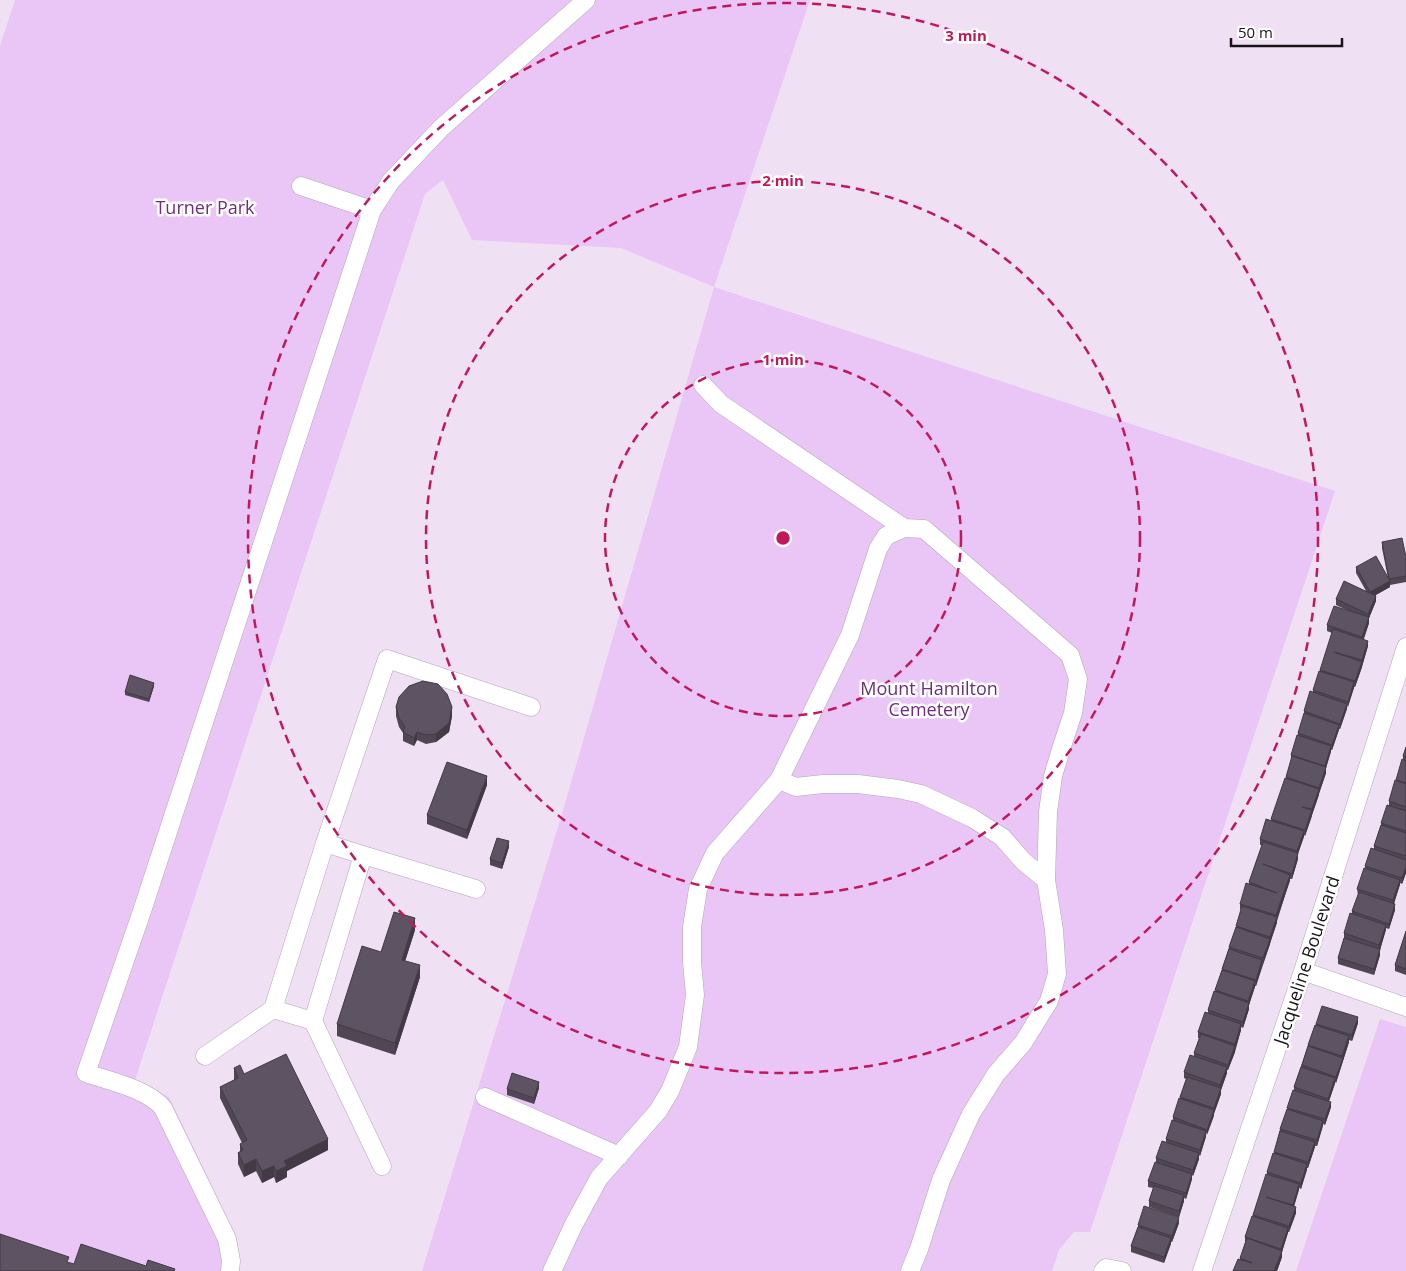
<svg xmlns="http://www.w3.org/2000/svg" width="1406" height="1271" font-family="'Open Sans',sans-serif">
	<rect width="100%" height="100%" fill="#efe1f3"/>
	<path fill="#eac6f6" d="M15 0H810L714 287 1335 491 1090 1232H1074L1059 1250 1052 1271H422L562 814 714 287 621 248 472 240 443 180 425 194 135 1080 169 1097 235 1234 239 1271H0V46Z
		M1380 1019 1406 1027V1271H1296Z"/>
	<g fill="none" stroke-linecap="round" stroke-linejoin="round">
		<defs>
			<path id="minor" d="M301 186 372 210
				M703 385 721 404 904 528
				M779 780 850 635 878 549 886 536 904 528 924 529 1070 655 1078 679 1073 713 1062 746 1053 776 1048 812 1046 880
				M325 843 387 659 531 707
				M1303 971 1406 1007
				M313 1021 273 1009 325 843 363 855
				M205 1056 273 1009
				M485 1097 619 1156
				M382 1166 313 1021 363 855 476 889
				M230 1271 231 1261 227 1239 163 1108C148 1089 109 1081 86 1073L141 914 372 210 391 181 441 128 586 0
				M552 1271 574 1224 599 1178 658 1111 670 1091 688 1047 695 995 692 962V927L698 889 715 853 779 780 796 787 823 784H858L898 789 921 794 972 818 1002 837 1023 861 1046 880 1054 930 1057 974 1049 1001 1023 1043 996 1074 971 1114 941 1180 919 1249 910 1271
				M1103 1271 1106 1268 1122 1271
				M1202 1271 1303 971 1406 647"/>
		</defs>
		<use href="#minor" stroke="#b2a5b6" stroke-width="19"/>
		<use href="#minor" stroke="#fff" stroke-width="18"/>
	</g>
	<path fill="#514754" d="M1382 542 1406 557V582L1390 585V587L1376 595V601L1369 618V623L1364 639 1368 646 1362 667 1355 687H1354L1340 729H1339L1332 750H1331L1326 768V773L1305 836 1304 835 1298 853V859L1292 879H1290L1270 944 1256 986H1255L1249 1005V1009L1243 1028 1241 1027V1030L1235 1052 1228 1070H1227V1073L1221 1090V1094L1206 1135 1200 1156 1199 1155V1159L1193 1176 1192 1175V1179L1186 1199 1184 1198V1201L1179 1217 1149 1207V1201L1153 1188 1148 1187V1181L1156 1162V1158L1166 1142V1139L1173 1120V1117L1180 1098 1186 1079 1184 1078V1072L1194 1056V1053L1199 1038H1198V1032L1208 1013V1010L1215 992 1229 947 1236 927 1241 910 1240 909V904L1249 884V882L1262 845H1260V839L1271 820 1286 778 1291 760V755L1304 715V711L1313 692V690L1320 671 1332 633 1327 631V625L1351 612 1336 605V599L1366 591 1356 573V567L1388 578 1382 548Z
		M154 686 149 702 125 695V692Z
		M396 707 452 716 449 732 436 742 426 744 417 740 414 746 403 741V733L399 727 396 716Z
		M1406 747V873L1402 884 1400 883 1394 904 1395 910 1389 929 1386 928 1380 950V955L1374 975 1338 964V958L1344 939V933L1352 914V911L1358 895 1357 889 1365 869V866L1374 849V846L1381 825V823L1389 806V801L1403 760V756Z
		M487 785 467 839 427 824V815Z
		M509 847 502 869 490 865V859Z
		M415 930 405 961 420 977 395 1055 337 1036V1024L381 952Z
		M1406 931V975L1395 971V965Z
		M1358 1023 1352 1041 1349 1040V1042L1336 1083 1335 1082 1329 1101 1331 1107 1325 1125 1323 1124 1317 1146H1315L1308 1168H1307L1301 1189 1299 1188 1294 1206 1296 1213 1289 1232H1288L1282 1252V1257L1277 1271H1233L1240 1259 1245 1243V1237L1267 1175V1172L1274 1153 1280 1129 1294 1090V1087L1308 1045 1316 1024Z
		M234 1068 244 1074 328 1150 287 1171V1177L276 1183 274 1177 262 1183 256 1171 244 1177 238 1164V1153L240 1151V1144L242 1143 220 1098V1087L234 1080Z
		M539 1088 534 1104 507 1095V1089Z
		M1179 1223 1172 1242H1171L1164 1263 1131 1252V1246L1138 1227V1225Z"/>
	<path fill="#423a45" d="M1390 581V587L1370 598V592Z
		M1376 596V601L1369 618V623L1362 643V637L1368 619V614Z
		M1368 641V646L1362 666V660Z
		M1362 662V667L1355 687V681Z
		M1354 682V688L1348 707V702Z
		M154 683V686L149 702V699Z
		M1347 704V709L1340 729V724Z
		M452 707V716L449 732 436 742V734Z
		M1339 725V730L1332 750V745Z
		M417 732V740L414 746V738Z
		M1331 746V752L1326 768V773L1319 793V788L1325 771V766Z
		M487 776V785L467 839V830Z
		M1319 789V795L1312 815V809Z
		M1312 810V816L1305 836V830Z
		M1304 831V837L1298 854V853V859L1292 879V874L1297 857V851Z
		M509 841V847L502 869V863Z
		M1406 867V873L1402 884V878Z
		M1290 875V881L1277 919V923L1270 943V937L1276 919V915Z
		M1400 880V885L1393 906V900Z
		M1395 904V910L1389 929V924Z
		M415 918V930L402 971V960Z
		M1386 925V930L1380 950V955L1374 975V969L1379 950V945Z
		M1270 939V944L1263 964V958Z
		M1262 960V966L1256 986V980Z
		M420 965V977L395 1055V1043Z
		M1255 981V987L1249 1005V1009L1243 1028V1022L1248 1005V1001Z
		M1358 1017V1023L1352 1041V1035Z
		M1241 1024V1030L1235 1050V1044Z
		M1349 1036V1042L1336 1083V1077Z
		M1235 1046V1052L1228 1070V1065Z
		M1227 1067V1073L1221 1090V1094L1214 1114V1108L1220 1089V1085Z
		M1335 1078V1084L1328 1104V1099Z
		M539 1082V1088L534 1104V1098Z
		M1331 1102V1107L1325 1125V1119Z
		M1214 1110V1116L1207 1135V1130Z
		M1323 1121V1126L1317 1146V1140Z
		M1206 1131V1137L1200 1156V1150Z
		M328 1139V1150L287 1171V1177L276 1183V1171L284 1161Z
		M1315 1142V1147L1308 1168V1162Z
		M1199 1153V1159L1193 1176V1170Z
		M256 1159V1171L244 1177V1165Z
		M1307 1164V1170L1301 1189V1183Z
		M274 1166V1177L262 1183V1171Z
		M1192 1174V1179L1186 1199V1193Z
		M1299 1184V1190L1293 1210V1205Z
		M1184 1195V1201L1179 1217V1211Z
		M1296 1207V1213L1289 1232V1226Z
		M1179 1217V1223L1172 1242V1236Z
		M1288 1228V1233L1282 1252V1257L1277 1271H1274L1281 1254V1249Z
		M1171 1238V1244L1164 1263V1257Z"/>
	<path fill="#5e5362" stroke="#423a45" d="M1402 538 1406 557V576L1389 579 1382 542Z
		M1376 556 1390 581 1370 592 1356 567Z
		M1344 581 1376 596 1368 614 1336 599Z
		M1334 606 1369 617 1362 637 1327 625Z
		M1333 629 1368 641 1362 660 1334 652 1362 662 1355 681 1320 670Z
		M1319 671 1354 682 1348 702 1313 690Z
		M130 675 154 683 149 699 125 692Z
		M423 681 438 684 447 694 452 707 449 723 436 734 426 735 417 732 414 738 403 732 405 727 399 718 396 707 399 697 409 686Z
		M1310 691 1347 704 1340 724 1304 711Z
		M1304 713 1339 725 1332 745 1298 733Z
		M1297 735 1331 746 1325 766 1291 755Z
		M1406 747V757L1403 756Z
		M1292 756 1326 767 1319 788 1286 777Z
		M1402 759 1406 761V783L1396 780Z
		M447 762 487 776 467 830 427 815Z
		M1285 778 1319 789 1312 809 1302 807 1312 810 1305 830 1271 819Z
		M1395 780 1406 784V807L1389 801Z
		M1387 805 1406 811V831L1381 823Z
		M1266 819 1304 831 1297 851 1260 839Z
		M1381 825 1406 833V856L1374 846Z
		M497 838 509 841 502 863 490 859Z
		M1263 842 1298 853 1292 874 1263 864 1290 875 1276 915 1240 904 1246 883 1277 893 1249 882Z
		M1371 848 1406 860V867L1402 878 1365 866Z
		M1364 868 1400 880 1393 900 1357 889Z
		M1359 892 1395 904 1389 924 1352 911Z
		M1242 906 1277 917 1270 937 1236 926Z
		M394 912 415 918 402 960 420 965 395 1043 337 1024 362 946 381 952Z
		M1350 913 1386 925 1379 945 1344 933Z
		M1236 927 1270 939 1263 958 1229 947Z
		M1406 931V969L1395 965Z
		M1344 938 1380 949 1374 969 1338 958Z
		M1229 949 1262 960 1256 980 1222 969Z
		M1222 970 1255 981 1248 1001 1215 990Z
		M1214 991 1249 1003 1243 1022 1208 1010Z
		M1322 1006 1358 1017 1352 1035 1316 1024Z
		M1205 1012 1241 1024 1235 1044 1198 1032Z
		M1315 1025 1349 1036 1342 1056 1308 1045Z
		M1201 1034 1235 1046 1228 1065 1194 1053Z
		M1308 1046 1343 1058 1336 1077 1302 1065Z
		M286 1054 328 1139 284 1161 287 1166 276 1171 274 1166 262 1171 256 1159 244 1165 238 1153 243 1150 240 1144 247 1140 220 1087 238 1078 234 1068 240 1065 244 1074Z
		M1190 1055 1227 1067 1220 1085 1184 1072Z
		M1301 1067 1335 1078 1328 1099 1294 1087Z
		M512 1073 539 1082 534 1098 507 1089Z
		M1187 1077 1221 1088 1214 1108 1180 1097Z
		M1293 1090 1331 1102 1325 1119 1287 1108Z
		M1179 1098 1214 1110 1207 1130 1173 1117Z
		M1287 1109 1323 1121 1317 1140 1280 1129Z
		M1172 1120 1206 1131 1200 1150 1166 1139Z
		M1280 1131 1315 1142 1308 1162 1274 1152Z
		M1162 1141 1199 1153 1193 1170 1156 1158Z
		M1273 1153 1307 1164 1301 1183 1267 1172Z
		M1155 1162 1192 1174 1186 1193 1148 1181Z
		M1266 1174 1299 1184 1293 1205 1266 1197 1296 1207 1289 1226 1253 1215Z
		M1154 1186 1184 1195 1179 1211 1149 1201Z
		M1144 1206 1179 1217 1172 1236 1138 1225Z
		M1252 1216 1288 1228 1281 1249 1245 1237Z
		M1138 1227 1171 1238 1164 1257 1131 1246Z
		M0 1234 69 1257 67 1262 74 1264 81 1244 146 1266 148 1260 175 1269 174 1271H0Z
		M1247 1238 1282 1251 1274 1271H1233L1238 1259 1252 1263 1240 1258Z"/>
	<g fill="none" stroke="#c2185b" stroke-width="2.5" stroke-dasharray="9 6">
		<circle cx="783" cy="538" r="178"/>
		<circle cx="783" cy="538" r="357"/>
		<circle cx="783" cy="538" r="535"/>
	</g>
	<g text-anchor="middle" dominant-baseline="central" stroke-width="5" stroke-linejoin="round" paint-order="stroke">
		<g font-size="18" fill="#6f2c82" stroke="#fff">
			<text x="205" y="207">Turner Park</text>
			<text x="929" y="688">Mount Hamilton<tspan x="929" dy="21">Cemetery</tspan></text>
		</g>
		<g font-size="18" fill="#19141a" stroke="#fff">
			<text transform="translate(1306 960) rotate(-72)">Jacqueline Boulevard</text>
		</g>
	</g>
	<circle cx="783" cy="538" r="8" fill="#c2185b" stroke="#fff" stroke-width="2.5"/>
	<g font-size="15" text-anchor="middle" font-weight="bold" fill="#c2185b" stroke="#fff" stroke-width="5" stroke-linejoin="round" paint-order="stroke">
		<text x="966" y="41">3 min</text>
		<text x="783" y="186">2 min</text>
		<text x="783" y="365">1 min</text>
	</g>
	<path d="M1231 38v8h111v-8" fill="none" stroke="#19141a" stroke-width="2.5"/>
	<text x="1238" y="38" font-size="15" fill="#19141a" stroke="#ffffff" stroke-width="4" paint-order="stroke">50 m</text>
</svg>
